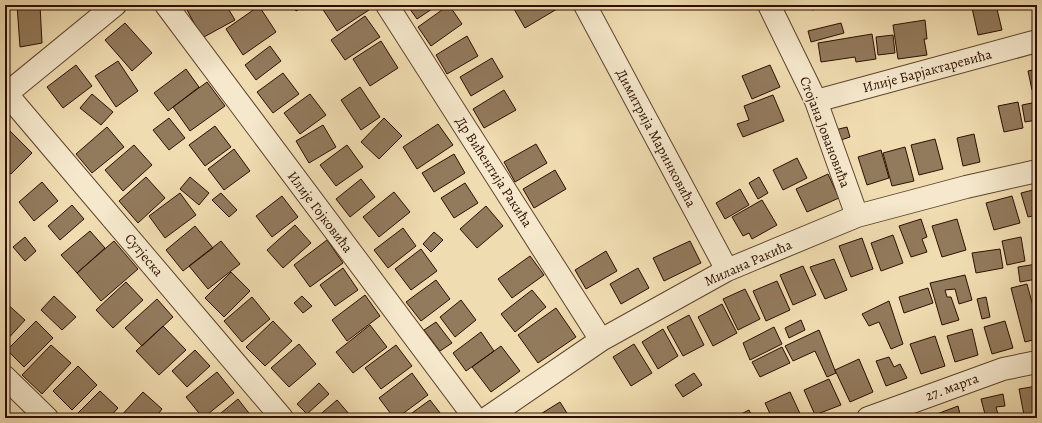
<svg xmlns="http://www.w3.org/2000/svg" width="1042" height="423" font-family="Alegreya,serif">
	<rect width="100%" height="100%" fill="#efdcb0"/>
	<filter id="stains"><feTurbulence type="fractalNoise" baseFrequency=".005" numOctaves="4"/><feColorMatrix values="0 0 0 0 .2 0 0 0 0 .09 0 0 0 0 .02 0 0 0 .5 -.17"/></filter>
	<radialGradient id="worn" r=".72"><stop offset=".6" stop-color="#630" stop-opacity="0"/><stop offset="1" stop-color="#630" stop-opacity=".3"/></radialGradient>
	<path fill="#927a5c" stroke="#2d0f00" d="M17 5H40L42 43 20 47Z
		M191 5H226L235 20 202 38 186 8Z
		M292 5H306L296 11Z
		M327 5H366L369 10 337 31 322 8Z
		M407 5H438L417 19Z
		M449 5 462 24 431 46 418 27Z
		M521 5H554L557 9 525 28 514 9Z
		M811 5H830L812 10Z
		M986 5H996L1002 30 978 35 972 8Z
		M259 6 276 32 243 55 226 29Z
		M365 16 380 37 345 60 331 40Z
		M925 20 927 39H924L927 55 898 59 893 25Z
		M125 23 152 53 132 71 105 40Z
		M841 23 844 33 811 42 808 31Z
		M872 34 876 59 856 62 855 57 821 62 818 43Z
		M893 35 895 53 878 55 876 37Z
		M467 36 478 56 447 74 436 55Z
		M381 41 398 68 370 86 353 59Z
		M270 46 281 61 256 80 245 65Z
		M492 58 503 77 471 96 460 77Z
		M118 61 138 91 116 107 95 76Z
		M76 65 92 86 63 108 47 87Z
		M770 65 780 87 752 99 742 76Z
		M186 69 199 87 168 111 154 93Z
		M1037 69V89L1032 90 1028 71Z
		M283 73 299 94 273 113 257 92Z
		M207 82 225 106 190 131 173 107Z
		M360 87 380 117 361 130 341 100Z
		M504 90 516 110 484 128 473 109Z
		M92 94 113 112 101 125 80 108Z
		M310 94 326 115 300 134 284 113Z
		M773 95 784 121 743 137 737 124 749 120 744 106Z
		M1018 102 1023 128 1004 132 998 106Z
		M1037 102V120L1025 122 1022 105Z
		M169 118 185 138 169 150 153 130Z
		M384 118 402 136 379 159 361 142Z
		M438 124 453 145 417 169 403 147Z
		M323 125 336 147 309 163 296 141Z
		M5 126 32 153 11 174 5 169Z
		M215 126 231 147 205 166 189 145Z
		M107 127 124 147 92 173 76 154Z
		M847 127 850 137 838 141 835 130Z
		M974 134 980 162 963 166 957 138Z
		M935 139 943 169 919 175 911 145Z
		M536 144 547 163 515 182 504 162Z
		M134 145 152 165 123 191 105 170Z
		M347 145 363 167 336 186 320 165Z
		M905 147 914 181 892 186 883 153Z
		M234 149 250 171 224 190 208 169Z
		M881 150 889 178 867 185 858 157Z
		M454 154 465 173 434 192 422 173Z
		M797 158 807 178 783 190 773 170Z
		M555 170 566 189 534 208 523 189Z
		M828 174 839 198 807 212 796 189Z
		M146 177 165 198 138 223 119 201Z
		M190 177 209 193 199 205 180 189Z
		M759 177 768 193 758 199 749 183Z
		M361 179 375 197 350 217 336 199Z
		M42 182 58 201 34 221 19 202Z
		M465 183 478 203 454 218 441 198Z
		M740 189 749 205 725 219 716 203Z
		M1037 189V215L1028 217 1021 193Z
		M394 192 410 212 379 237 363 217Z
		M180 193 196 215 165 238 149 216Z
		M221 193 237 210 229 217 212 200Z
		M282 196 298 217 272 237 256 216Z
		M1012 196 1020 223 994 230 986 203Z
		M762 200 777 225 752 239 749 233 743 236 732 217Z
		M72 205 84 219 60 240 48 226Z
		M486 206 503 226 477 248 460 229Z
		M921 219 927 237 922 239 927 252 911 257 899 226Z
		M957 219 966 250 942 257 932 226Z
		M295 225 311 243 283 268 267 250Z
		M195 226 213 248 183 271 166 250Z
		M403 228 416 246 388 268 374 250Z
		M90 231 105 248 77 273 61 255Z
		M434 232 443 240 431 252 423 244Z
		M893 235 903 263 881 271 871 243Z
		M25 237 36 251 25 261 13 247Z
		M1021 237 1025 261 1007 265 1002 241Z
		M862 238 873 269 851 277 839 246Z
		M327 240 343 263 310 287 294 265Z
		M114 241 138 269 101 301 77 273Z
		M221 241 240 264 208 289 189 266Z
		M690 241 701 263 664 281 653 258Z
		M421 249 437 271 411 290 395 269Z
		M1000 249 1003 268 976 273 972 253Z
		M606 251 617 271 586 289 575 270Z
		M530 256 544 275 512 298 498 279Z
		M834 259 847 290 825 299 810 267Z
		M1037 264V279L1020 282 1018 267Z
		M803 266 816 295 793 305 780 275Z
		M343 268 358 290 335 306 320 285Z
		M638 268 649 288 621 304 610 284Z
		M231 272 250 291 224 317 205 298Z
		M965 275 972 300 959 304 955 289 945 290 947 297H951L959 320 942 325 930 283Z
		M436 280 450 299 421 321 406 302Z
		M777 281 790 310 766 321 753 291Z
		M126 282 143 300 113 328 96 310Z
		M1027 284 1037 321V339L1025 342 1011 288Z
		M928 288 933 303 904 313 899 297Z
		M745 289 760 319 738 330 723 299Z
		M532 290 546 307 515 332 501 314Z
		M365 295 380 316 347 341 332 320Z
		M54 296 76 317 62 330 41 310Z
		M302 296 312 306 303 313 294 303Z
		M252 297 270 319 242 342 224 321Z
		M986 297 990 317 982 319 977 299Z
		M157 299 173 317 142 346 125 328Z
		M461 300 476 320 455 337 440 317Z
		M889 301 903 344 891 349 879 322 869 326 862 314Z
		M5 302 25 320 5 342Z
		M722 304 737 333 713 346 698 317Z
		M556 308 576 337 538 363 518 335Z
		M689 315 704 345 683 356 667 327Z
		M801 320 805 330 789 338 785 328Z
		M36 321 53 338 24 367 7 350Z
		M273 321 292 341 265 366 246 347Z
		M1005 321 1013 348 992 354 984 327Z
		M436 322 452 343 440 351 424 330Z
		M370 325 387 347 353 373 336 352Z
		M163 326 186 350 159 375 136 351Z
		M774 327 782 344 750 360 743 343Z
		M663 329 678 356 658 369 642 342Z
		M972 329 978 355 955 362 947 336Z
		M819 330 836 373 827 377 815 351 793 361 785 346Z
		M481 332 494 351 466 371 453 353Z
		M935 336 945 366 921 374 910 344Z
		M299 344 316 364 289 387 271 368Z
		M634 344 652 373 631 386 613 357Z
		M51 345 71 363 42 394 22 375Z
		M396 345 412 366 381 389 365 368Z
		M501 346 520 371 491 392 472 367Z
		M782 347 790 363 760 377 752 362Z
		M195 350 210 366 187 387 172 371Z
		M889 357 894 367 900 364 907 378 886 386 876 361Z
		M859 359 873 392 850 402 835 370Z
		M78 366 97 385 72 410 53 391Z
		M217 372 234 393 203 418 186 397Z
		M412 373 428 395 397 418H394L379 398Z
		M694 373 702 385 683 397 675 385Z
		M829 379 841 405 815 415 804 390Z
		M319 383 329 394 307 414 297 404Z
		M1037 386V414L1024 415 1019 389Z
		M100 391 118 408 109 418H73Z
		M143 392 162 409 155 418H119Z
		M790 392 802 418H772L765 403Z
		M1003 394 1005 406 996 407 999 418H986L981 399Z
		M238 399 252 417 215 418Z
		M337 400 350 415 346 418H316Z
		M430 400 444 418H405Z
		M560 402 570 418H541L539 415Z
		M958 406 961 418H939L937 414Z
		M749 410 753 418H733Z"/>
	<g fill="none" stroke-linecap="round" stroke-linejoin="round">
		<defs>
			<path id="minor" d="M166 5 475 418
				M387 5 601 340
				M585 5 727 270
				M769 5 816 101 857 216
				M5 92 282 418
				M5 95 115 5
				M816 101 1037 41
				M5 377 47 418
				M487 418 601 340 727 270 857 216 966 187 1037 171
				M868 418 1003 369 1037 362"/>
		</defs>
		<use href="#minor" stroke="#5e422c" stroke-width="24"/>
		<use href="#minor" stroke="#f5e8cc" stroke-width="22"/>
	</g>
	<g text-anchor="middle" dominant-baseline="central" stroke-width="3.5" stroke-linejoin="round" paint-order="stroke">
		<g font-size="14" fill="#2d0f00" stroke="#f5e8cc">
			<text transform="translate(927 71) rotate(-15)">Илије Барјактаревића</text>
			<text transform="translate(825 132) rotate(69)">Стојана Јовановића</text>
			<text transform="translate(656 138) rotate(62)">Димитрија Маринковића</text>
			<text transform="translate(494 172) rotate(57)">Др Вићентија Ракића</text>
			<text transform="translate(320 212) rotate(53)">Илије Гојковића</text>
			<text transform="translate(144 255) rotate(50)">Сутјеска</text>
			<text transform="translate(748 263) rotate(-24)">Милана Ракића</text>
			<text transform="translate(952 387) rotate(-20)">27. марта</text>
		</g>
	</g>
	<rect width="1042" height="423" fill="none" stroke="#efdcb0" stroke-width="20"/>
	<rect x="6" y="6" width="1030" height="411" fill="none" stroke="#2d0f00" stroke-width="2"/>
	<rect x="10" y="10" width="1022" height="403" fill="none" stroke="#2d0f00"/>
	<rect width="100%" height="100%" filter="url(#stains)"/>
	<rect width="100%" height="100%" fill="url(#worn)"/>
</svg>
